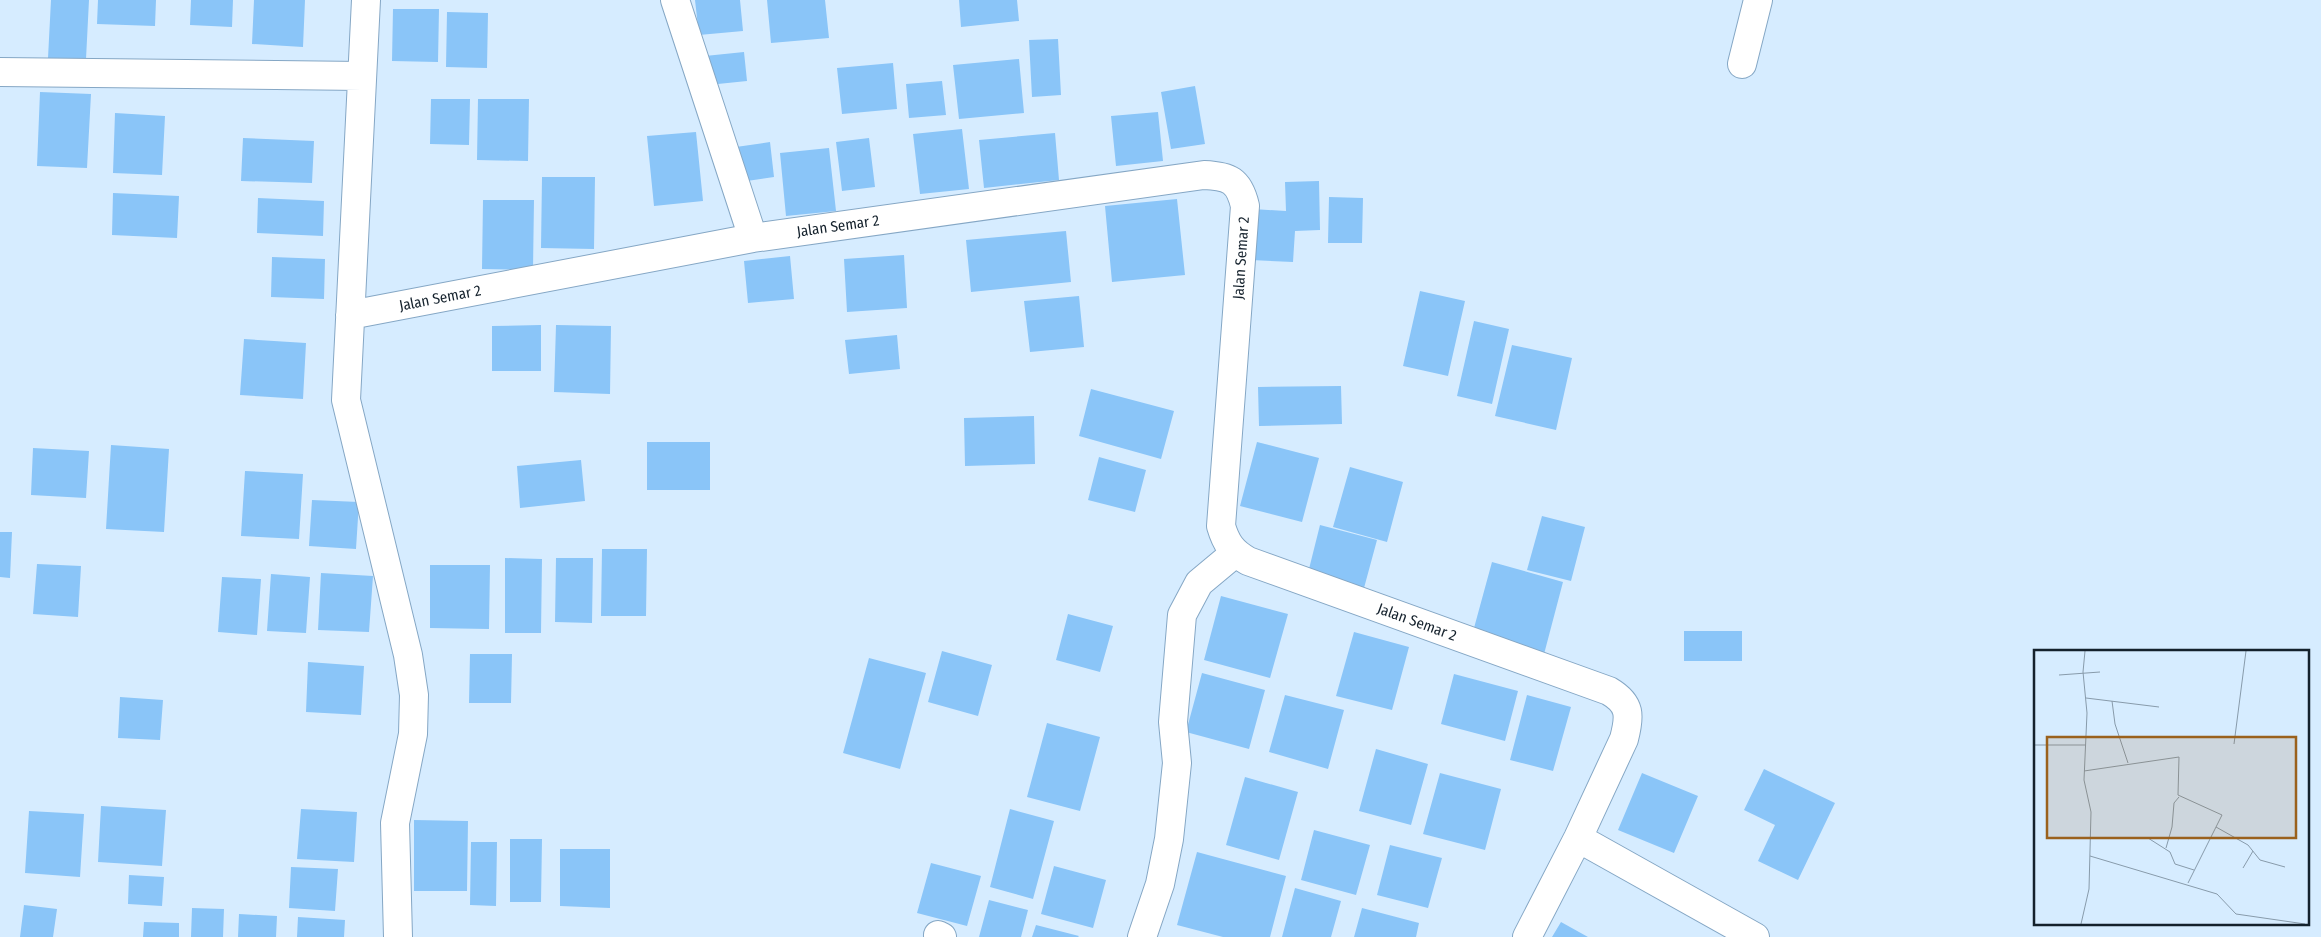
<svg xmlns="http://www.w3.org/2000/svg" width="2321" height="937" font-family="'Fira Sans Condensed',sans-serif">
	<rect width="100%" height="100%" fill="#d6ecff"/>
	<path fill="#8ac5f8" d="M51 0H89L86 59 48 58Z
		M98 0H156L155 26 97 24Z
		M191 0H233L232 27 190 25Z
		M254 0H305L303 47 252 44Z
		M695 0H740L743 31 699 35Z
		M767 0H825L829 38 771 43Z
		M959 0H1017L1019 21 961 27Z
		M393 9H439L438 62 392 61Z
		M447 12 488 13 487 68 446 67Z
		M1058 39 1061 95 1032 97 1029 40Z
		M744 52 747 81 708 85 705 56Z
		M1019 59 1024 113 959 119 953 65Z
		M893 63 897 109 842 114 837 68Z
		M942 81 946 115 909 118 906 84Z
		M1195 86 1205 144 1171 149 1161 92Z
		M40 92 91 94 87 168 37 166Z
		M431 99H470L469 145 430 144Z
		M478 99H529L528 161 477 160Z
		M1158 112 1163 161 1116 166 1111 116Z
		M115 113 165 116 162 175 113 173Z
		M962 129 969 189 920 194 913 134Z
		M696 132 703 201 654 206 647 136Z
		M1055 133 1059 180 984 188 979 140Z
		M243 138 314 141 312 183 241 181Z
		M869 138 875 187 842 191 836 142Z
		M770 142 774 177 740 182 736 147Z
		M829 148 836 211 786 216 780 153Z
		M542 177H595L594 249 541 248Z
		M1319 181 1320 230 1295 231 1293 262 1251 260 1253 209 1286 211 1285 182Z
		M113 193 179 196 177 238 112 235Z
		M1329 197 1363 198 1362 243H1328Z
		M258 198 324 201 323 236 257 233Z
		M1177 199 1185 275 1112 282 1105 206Z
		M483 200H534L533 270 482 269Z
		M1066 231 1071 282 971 292 966 240Z
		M904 255 907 308 847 312 844 259Z
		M790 256 794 299 748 303 744 261Z
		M272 257 325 259 324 299 271 297Z
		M1420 291 1465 301 1448 376 1403 366Z
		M1079 296 1084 347 1030 352 1024 301Z
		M1474 321 1509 329 1492 404 1457 396Z
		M541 325V371H492V326Z
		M556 325 611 326 610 394 554 392Z
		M897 335 900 369 849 374 845 340Z
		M244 339 306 343 303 399 240 395Z
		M1512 345 1572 358 1556 430 1495 416Z
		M1341 386 1342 424 1259 426 1258 387Z
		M1091 389 1174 411 1161 459 1079 436Z
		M1034 416 1035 464 965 466 964 418Z
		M647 442H710V490H647Z
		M1257 442 1319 458 1302 522 1240 506Z
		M111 445 169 449 164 532 106 529Z
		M33 448 89 451 86 498 31 495Z
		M1099 457 1146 470 1135 512 1088 500Z
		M581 460 585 501 520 508 517 466Z
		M1350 467 1403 482 1387 542 1333 527Z
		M245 471 303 474 299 539 241 536Z
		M312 500 359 502 356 549 309 546Z
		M1542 516 1585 527 1571 581 1527 570Z
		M1320 525 1377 540 1364 588 1308 573Z
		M0 532H12L10 578 0 577Z
		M602 549H647L646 616H601Z
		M505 558 542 559 541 633H505Z
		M556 558H593L592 623 555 622Z
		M1492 562 1563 582 1543 658 1471 639Z
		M37 564 81 566 78 617 33 614Z
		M430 565H490L489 629 430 628Z
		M321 573 373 576 369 632 318 630Z
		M271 574 310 577 306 633 267 631Z
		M222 577 261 579 257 635 218 632Z
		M1221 596 1288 614 1270 678 1204 660Z
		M1068 614 1113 626 1100 672 1056 660Z
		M1684 631H1742V661H1684Z
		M1354 632 1409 647 1392 710 1336 696Z
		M942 651 992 665 978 716 928 702Z
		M470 654H512L511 703H469Z
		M869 658 926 673 900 769 843 753Z
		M308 662 364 666 361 715 306 712Z
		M1202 673 1265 690 1249 749 1186 732Z
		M1454 674 1518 691 1505 741 1441 724Z
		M1285 695 1344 710 1328 769 1269 752Z
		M1527 695 1571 707 1553 771 1510 760Z
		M120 697 163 700 160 740 118 738Z
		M1047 723 1100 737 1080 811 1027 797Z
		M1376 749 1428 764 1411 825 1359 811Z
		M1764 769 1835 803 1798 880 1758 861 1775 825 1744 810Z
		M1440 773 1501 789 1485 850 1423 834Z
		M1642 773 1698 796 1674 853 1618 830Z
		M1245 777 1298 792 1279 860 1226 845Z
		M101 806 166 810 162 866 98 862Z
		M301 809 357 812 354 862 297 859Z
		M1010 809 1054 821 1033 899 990 887Z
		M29 811 84 814 80 877 25 873Z
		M414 820 468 821 467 891H414Z
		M1314 830 1370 845 1356 895 1301 880Z
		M510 839H542L541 902H510Z
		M471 842H497L496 906 470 905Z
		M1390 845 1442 858 1428 908 1377 895Z
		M560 849H610V908L560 906Z
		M1197 852 1286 876 1270 937H1223L1177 925Z
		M931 863 981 876 967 926 917 913Z
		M1054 866 1106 880 1093 928 1041 914Z
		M291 867 338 869 335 911 289 908Z
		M129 875 164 877 162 906 128 904Z
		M1295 888 1341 901 1331 937H1282Z
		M989 900 1028 910 1021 937H979Z
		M24 905 57 909 53 937H20Z
		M192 908 224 909 223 937H191Z
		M1362 908 1419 923 1416 937H1354Z
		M239 914 277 916 276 937H238Z
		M298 917 345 920 344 937H297Z
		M144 922 179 923V937H143Z
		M1561 922 1588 937H1552Z
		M1036 925 1079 936 1078 937H1032Z"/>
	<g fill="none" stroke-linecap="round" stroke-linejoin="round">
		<defs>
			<path id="street" d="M366 0 346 400 408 655 414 695 413 734 395 823 398 937
				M675 0 753 238
				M1742 64 1758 0
				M0 72 362 76
				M350 315 753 238 1204 175C1229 176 1239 180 1245 206L1221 526C1226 543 1232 552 1248 561L1609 691C1631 704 1630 716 1624 739L1578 838 1527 937
				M1578 838 1755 937
				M938 935 942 937
				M1142 937 1160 884 1169 839 1177 763 1173 722 1182 615 1199 583 1235 553"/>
		</defs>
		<use href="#street" stroke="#85a7c5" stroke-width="30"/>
		<use href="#street" stroke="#fff" stroke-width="28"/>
	</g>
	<g text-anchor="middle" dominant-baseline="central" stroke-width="4" stroke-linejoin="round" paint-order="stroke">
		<g font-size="15" fill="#14212c" stroke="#fff">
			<text transform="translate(838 226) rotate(-8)">Jalan Semar 2</text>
			<text transform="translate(1241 258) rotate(-86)">Jalan Semar 2</text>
			<text transform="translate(440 298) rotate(-11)">Jalan Semar 2</text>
			<text transform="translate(1417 622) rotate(20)">Jalan Semar 2</text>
		</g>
	</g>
	<g transform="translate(2034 650)">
		<rect width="275" height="275" fill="#d6ecff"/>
		<path fill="none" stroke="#889bab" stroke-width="1" d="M25 25 66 22M52 48 125 57M78 51 81 74 94 113M200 94 212 1M0 95H52M50 121 145 107 144 145 188 165 154 233M182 177 214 195 226 210 251 217M114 188 136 202 141 214 160 220M132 198 138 177 140 153 145 147M56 206 183 244 202 264 271 274M209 218 219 201M47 274 55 239 57 162 50 130 53 63 49 22 51 1"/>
		<path fill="#9a611d" fill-opacity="0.15" stroke="#9a611d" stroke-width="2.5" d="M13 87H262V188H13Z"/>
		<rect width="275" height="275" fill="none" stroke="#14212c" stroke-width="2.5"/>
	</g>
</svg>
